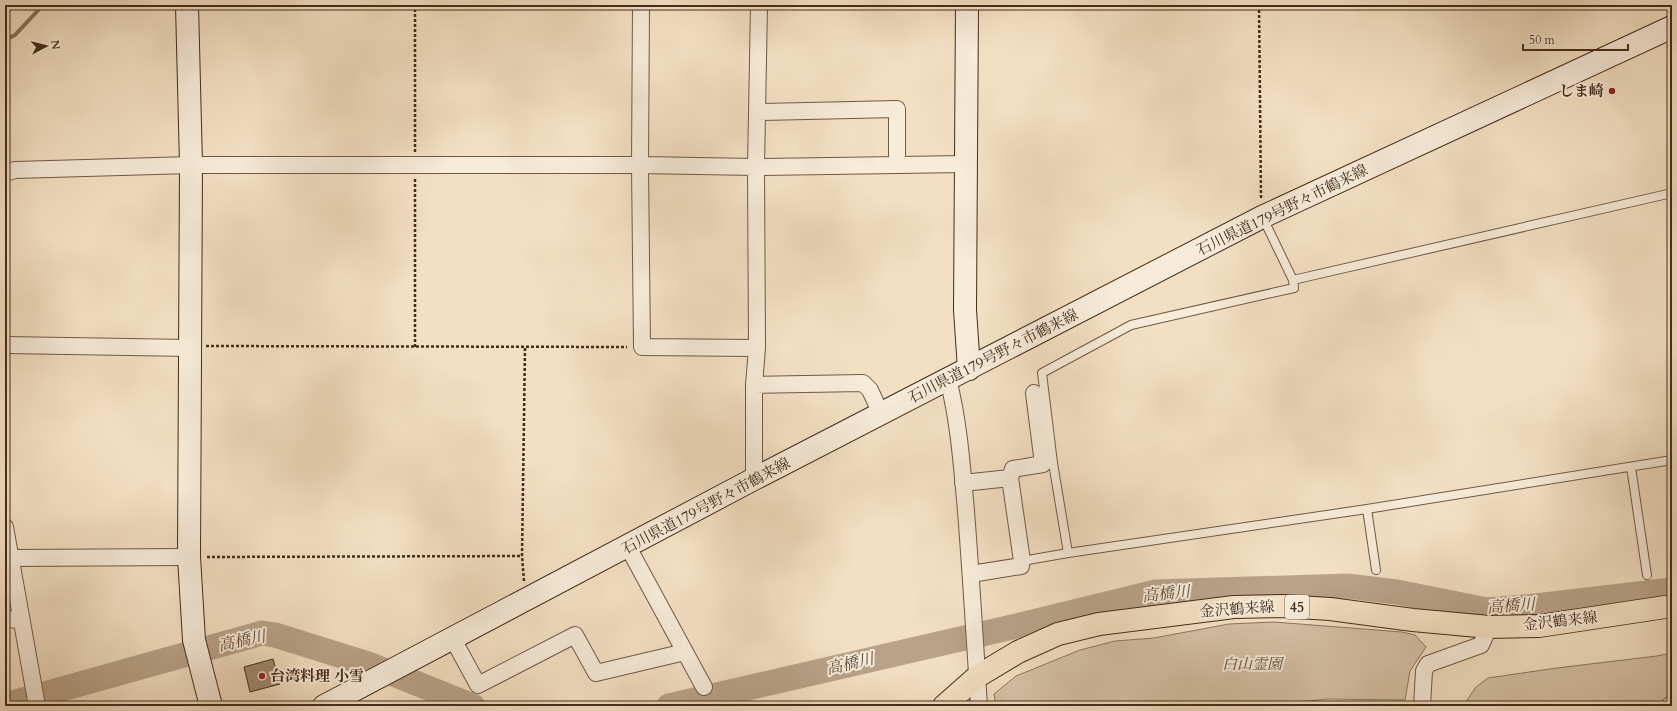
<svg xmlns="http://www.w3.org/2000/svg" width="1677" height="711" font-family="Cardo,'Noto Serif JP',serif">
	<rect width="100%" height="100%" fill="#f3e0c4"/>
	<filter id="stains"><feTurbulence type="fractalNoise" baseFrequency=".005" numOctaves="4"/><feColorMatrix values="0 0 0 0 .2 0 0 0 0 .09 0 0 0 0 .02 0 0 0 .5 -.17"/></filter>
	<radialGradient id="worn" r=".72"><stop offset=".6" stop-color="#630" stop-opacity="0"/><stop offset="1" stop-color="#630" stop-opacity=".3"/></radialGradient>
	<path fill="#d5c1a7" stroke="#8c7660" d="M1274 622 1402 632 1415 635 1426 647 1410 671 1405 700 1328 699 1299 702 1284 706H996L994 694 1016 676 1080 650 1115 641 1154 638 1229 624Z
		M1672 653V706H1463L1476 687 1488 678 1557 668 1657 656Z"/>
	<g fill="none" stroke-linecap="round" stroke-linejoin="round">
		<path stroke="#8a735d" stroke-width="4" d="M5 40 15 35 43 5"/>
		<path stroke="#b8a38a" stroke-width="25" d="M5 705 262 633 275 635 371 665 473 706
			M669 706 1008 628 1156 592 1347 586 1397 592 1487 610 1536 606 1672 590"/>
	</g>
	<path fill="#9f8a72" stroke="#442c1a" d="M273 659 280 684 250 692 244 667Z"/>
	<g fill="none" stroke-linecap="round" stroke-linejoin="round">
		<defs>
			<path id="lane" d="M1263 218 1293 280 1672 193
				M1631 467 1647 575
				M1367 509 1376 570
				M1068 553 1367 509 1672 460
				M1022 561 1068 553 1053 463 1042 373 1131 325 1294 288 1293 280"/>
			<path id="street" d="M641 5 640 165 642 347 757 348
				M758 112 897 109V165
				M5 173 15 170 191 165H640L756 167 966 164
				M5 345 190 348
				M948 379C959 422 962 467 966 511 971 576 975 641 979 706
				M754 385 757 348 756 167 759 5
				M1010 478 1013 469 1043 464 1034 393
				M754 479V385L863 383 870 390 881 414
				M963 483 1010 478 1022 561 1021 566 971 574
				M5 527 37 706
				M628 547 704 687
				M10 558 189 557
				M5 619 21 620
				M453 639 478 685 575 635 596 673 685 652
				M1422 706 1424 671 1428 664 1481 645 1489 627
				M1669 706 1672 704"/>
			<path id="secondary" d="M187 5 191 165 189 557 194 640 211 706
				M967 5 965 310 969 369
				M324 706 754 479 1262 217 1672 27"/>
			<path id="primary" d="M944 706 978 676 1018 652 1058 634 1099 624 1234 607 1282 606 1330 609 1413 620 1489 627 1539 626 1672 606"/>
		</defs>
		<use href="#lane" stroke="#705944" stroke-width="10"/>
		<use href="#street" stroke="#705944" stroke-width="18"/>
		<use href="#secondary" stroke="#442c1a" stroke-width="24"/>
		<use href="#primary" stroke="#442c1a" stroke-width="24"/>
		<path stroke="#442c1a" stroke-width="2.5" stroke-dasharray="3 2" stroke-linecap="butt" d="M1259 5 1261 198
			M415 152V5
			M206 346 627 347
			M415 347V179
			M207 557 522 556
			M524 581 522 556 525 348"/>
		<use href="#lane" stroke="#f7ebd9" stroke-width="8"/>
		<use href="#street" stroke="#f7ebd9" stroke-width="16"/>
		<use href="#secondary" stroke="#f7ebd9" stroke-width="22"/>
		<use href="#primary" stroke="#f3e0c4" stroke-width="22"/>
	</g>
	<g fill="#8f2418" stroke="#f7ebd9" stroke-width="1.5">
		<circle cx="1612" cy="91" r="4"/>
		<circle cx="262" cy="676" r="4"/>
	</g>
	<g text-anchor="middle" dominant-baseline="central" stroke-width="4" stroke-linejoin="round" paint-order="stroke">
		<rect fill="#f7ebd9" stroke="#7a6553" stroke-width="1" x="1285" y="595" width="24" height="24" rx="3"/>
		<g font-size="14" font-weight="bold" fill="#442c1a">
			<text x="1297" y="607">45</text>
		</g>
		<g font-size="15" font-weight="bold" fill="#442c1a" stroke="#f7ebd9" text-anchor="end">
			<text x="1604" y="91">しま崎</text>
			<text x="270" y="676" text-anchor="start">台湾料理 小雪</text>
		</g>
		<g font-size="15" fill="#442c1a" stroke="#f7ebd9">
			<text transform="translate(1282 210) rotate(-26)">石川県道179号野々市鶴来線</text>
			<text transform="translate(993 356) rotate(-27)">石川県道179号野々市鶴来線</text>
			<text transform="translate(706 506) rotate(-28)">石川県道179号野々市鶴来線</text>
			<text transform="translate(1237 609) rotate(-4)">金沢鶴来線</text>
			<text transform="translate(1560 621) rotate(-6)">金沢鶴来線</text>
		</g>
		<g font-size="15" font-style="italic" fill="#614a36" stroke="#f7ebd9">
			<text x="1252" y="664">白山霊園</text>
		</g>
		<g font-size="16" font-style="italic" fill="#614a36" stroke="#f7ebd9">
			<text transform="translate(1166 594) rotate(-6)">高橋川</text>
			<text transform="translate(1511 606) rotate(-4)">高橋川</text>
			<text transform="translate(242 641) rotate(-12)">高橋川</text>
			<text transform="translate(850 664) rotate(-13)">高橋川</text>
		</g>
	</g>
	<rect width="1677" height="711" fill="none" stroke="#f3e0c4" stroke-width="20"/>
	<rect x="6" y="6" width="1665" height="699" fill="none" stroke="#442c1a" stroke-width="2"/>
	<rect x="10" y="10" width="1657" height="691" fill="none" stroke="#442c1a"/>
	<g transform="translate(46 46) rotate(83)" stroke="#f7ebd9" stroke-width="3" paint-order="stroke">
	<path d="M0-3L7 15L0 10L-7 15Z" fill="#442c1a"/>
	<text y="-6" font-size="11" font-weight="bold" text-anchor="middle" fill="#442c1a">N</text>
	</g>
	<path d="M1523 44v6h105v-6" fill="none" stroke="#442c1a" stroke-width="2"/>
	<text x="1529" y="44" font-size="12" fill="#442c1a" stroke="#f7ebd9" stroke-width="3" paint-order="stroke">50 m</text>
	<rect width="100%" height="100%" filter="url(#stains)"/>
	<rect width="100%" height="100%" fill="url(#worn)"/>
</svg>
